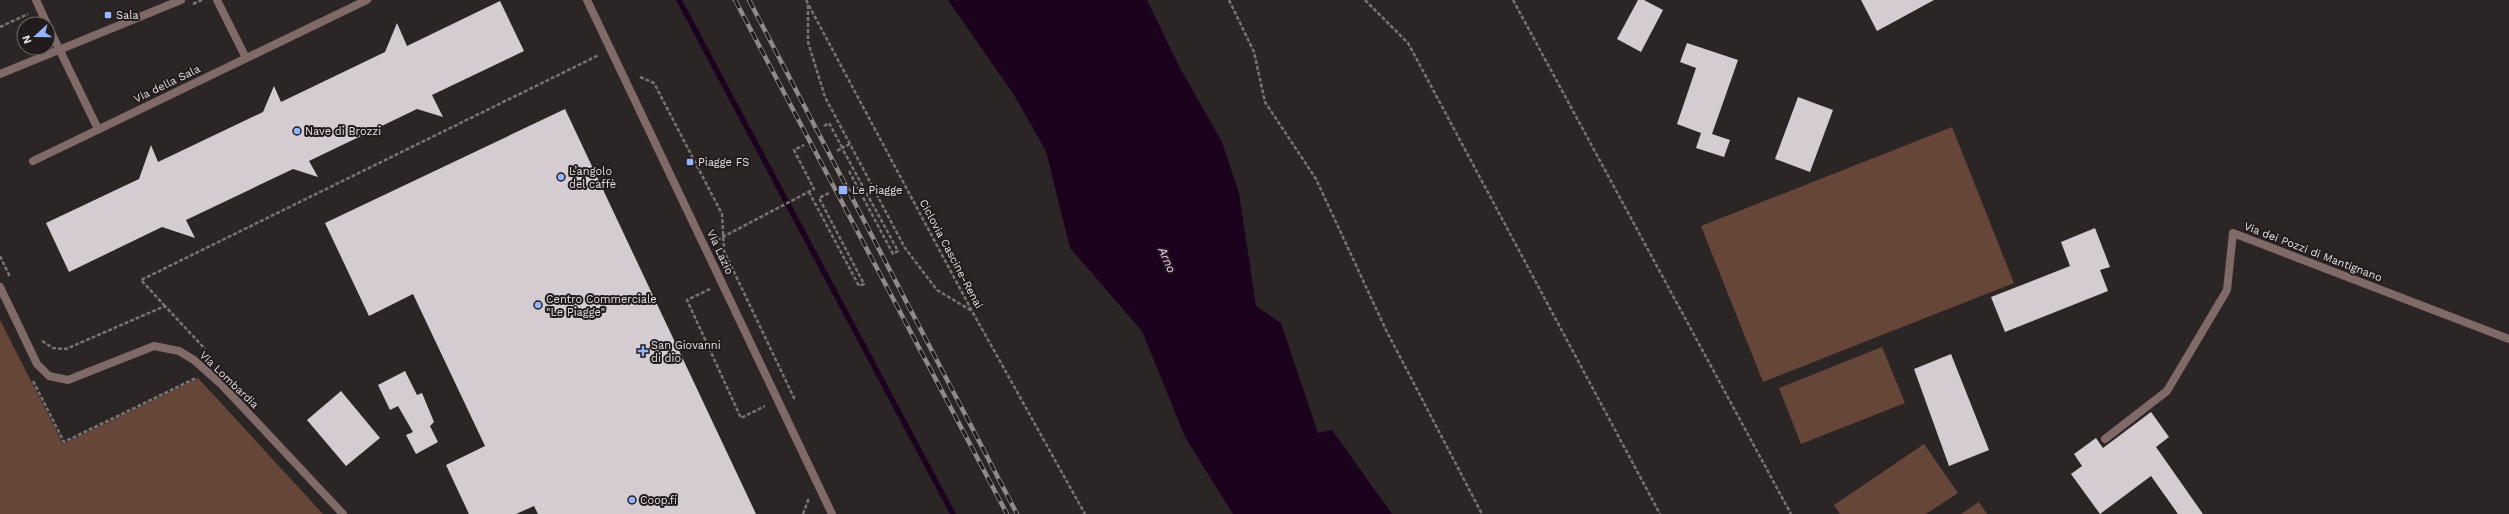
<svg xmlns="http://www.w3.org/2000/svg" width="2509" height="514" font-family="'Work Sans',sans-serif">
	<rect width="100%" height="100%" fill="#2c2526"/>
	<path fill="#664639" d="M1952 127 2014 283 1763 382 1701 226Z
		M0 320 63 444 198 378 323 514H0Z
		M1882 347 1905 403 1801 444 1779 388Z
		M1924 444 1958 493 1926 514H1840L1834 505Z
		M1979 502 1987 514H1961Z"/>
	<path fill="#1b031d" d="M948 0H1147L1180 68 1222 142 1239 193 1256 306 1281 323 1318 433 1332 430 1392 514H1233L1185 437 1142 331 1070 248 1046 151 1014 95Z"/>
	<g fill="none" stroke-linecap="round" stroke-linejoin="round">
		<path stroke="#1b031d" stroke-width="5.5" d="M679 0 953 514"/>
	</g>
	<path fill="#d5ccd1" d="M1638 0H1644L1663 10 1641 52 1617 39Z
		M1861 0H1934L1877 31Z
		M500 1 524 51 432 95 443 117 417 109 309 161 318 177 293 169 186 220 195 238 162 227 69 272 46 223 139 179 151 145 158 162 263 112 274 86 281 102 385 52 397 23 407 46Z
		M1687 43 1738 60 1712 134 1730 140 1724 157 1696 148 1701 133 1677 124 1696 68 1680 62Z
		M1798 97 1833 110 1810 172 1775 159Z
		M565 109 756 514H538L534 506 516 514H469L446 465 485 446 413 294 369 316 325 223Z
		M2095 228 2110 267 2100 270 2108 291 2005 332 1991 297 2070 266 2061 242Z
		M1951 354 1989 450 1949 466 1914 369Z
		M405 371 417 395 422 393 434 422 430 426 438 442 416 454 406 435 413 432 398 406 390 410 378 385Z
		M341 391 380 438 346 466 307 420Z
		M2151 412 2169 437 2156 447 2203 514H2178L2151 476 2100 514 2071 474 2082 466 2074 454 2096 438 2103 448Z"/>
	<g fill="none" stroke-linecap="round" stroke-linejoin="round">
		<path stroke="#797374" stroke-width="2.5" stroke-dasharray="4 2" stroke-linecap="butt" d="M806 0 972 311 1085 514
			M1229 0 1254 52 1265 102 1316 179 1386 330 1482 514
			M1365 0 1408 43 1660 514
			M1513 0 1791 514
			M193 4 202 0
			M808 5V42L825 97 905 248 937 290 972 311
			M0 27 28 14
			M640 77 654 83 722 214 724 251 795 400
			M824 126 829 123 843 149
			M837 151 842 148
			M849 171 893 254 898 251 842 148 850 144
			M809 192 859 286 864 284 819 198 829 193
			M717 240 814 189 794 150 804 145
			M0 256 10 277
			M710 289 687 300 741 418 765 406
			M165 306 141 280 599 55
			M42 341 53 348 66 349 165 306 205 349
			M33 381 64 442 196 378
			M803 514 809 498"/>
		<path stroke="#806a68" stroke-width="8" d="M36 0 47 24
			M217 0 246 58
			M587 0 832 514
			M48 26 98 129
			M0 74 181 0
			M33 161 367 0
			M0 287 37 364 49 376 68 380 154 346 179 351 194 360 222 385 343 514
			M2105 439 2167 391 2227 290 2233 233 2509 339"/>
		<defs>
			<path id="rail" d="M735 0 1007 514
				M749 0 1017 514"/>
		</defs>
		<use href="#rail" stroke="#8f898a" stroke-width="4.5"/>
		<use href="#rail" stroke="#221b1d" stroke-width="3" stroke-dasharray="9" stroke-linecap="butt"/>
	</g>
	<g fill="#95b6fd" stroke="#221b1d" stroke-width="1.5">
		<rect x="104" y="11" width="8" height="8" rx="2"/>
		<circle cx="297" cy="131" r="4"/>
		<rect x="686" y="158" width="8" height="8" rx="2"/>
		<circle cx="561" cy="177" r="4"/>
		<rect x="838" y="185" width="10" height="10" rx="2"/>
		<circle cx="538" cy="305" r="4"/>
		<path d="M641 345h4v4h4v4h-4v4h-4v-4h-4v-4h4z"/>
		<circle cx="632" cy="500" r="4"/>
	</g>
	<g text-anchor="middle" dominant-baseline="central" stroke-width="4" stroke-linejoin="round" paint-order="stroke">
		<g font-size="11" fill="#e5e0e1" stroke="#221b1d" text-anchor="start">
			<text x="116" y="15">Sala</text>
			<text x="305" y="131">Nave di Brozzi</text>
			<text x="698" y="162">Piagge FS</text>
			<text x="569" y="171">L’angolo<tspan x="569" dy="13">del caffè</tspan></text>
			<text x="852" y="190">Le Piagge</text>
			<text x="546" y="299">Centro Commerciale<tspan x="546" dy="13">"Le Piagge"</tspan></text>
			<text x="651" y="345">San Giovanni<tspan x="651" dy="13">di dio</tspan></text>
			<text x="640" y="500">Coop.fi</text>
		</g>
		<g font-size="11" fill="#e5e0e1" stroke="#221b1d">
			<text transform="translate(167 84) rotate(-26)">Via della Sala</text>
			<text transform="translate(720 252) rotate(65)">Via Lazio</text>
			<text transform="translate(2313 252) rotate(21)">Via dei Pozzi di Mantignano</text>
			<text transform="translate(951 254) rotate(62)">Ciclovia Cascine-Renai</text>
			<text transform="translate(229 380) rotate(44)">Via Lombardia</text>
		</g>
		<g font-size="12" font-style="italic" fill="#f6c3fa" stroke="#221b1d">
			<text transform="translate(1167 260) rotate(66)">Arno</text>
		</g>
	</g>
	<g transform="translate(36 36) rotate(249)"><circle r="19" fill="#221b1d" stroke="#706a6b"/>
	<path d="M0-3L7 15L0 10L-7 15Z" fill="#95b6fd"/>
	<text y="-6" font-size="11" font-weight="bold" text-anchor="middle" fill="#e5e0e1">N</text>
	</g>
</svg>
